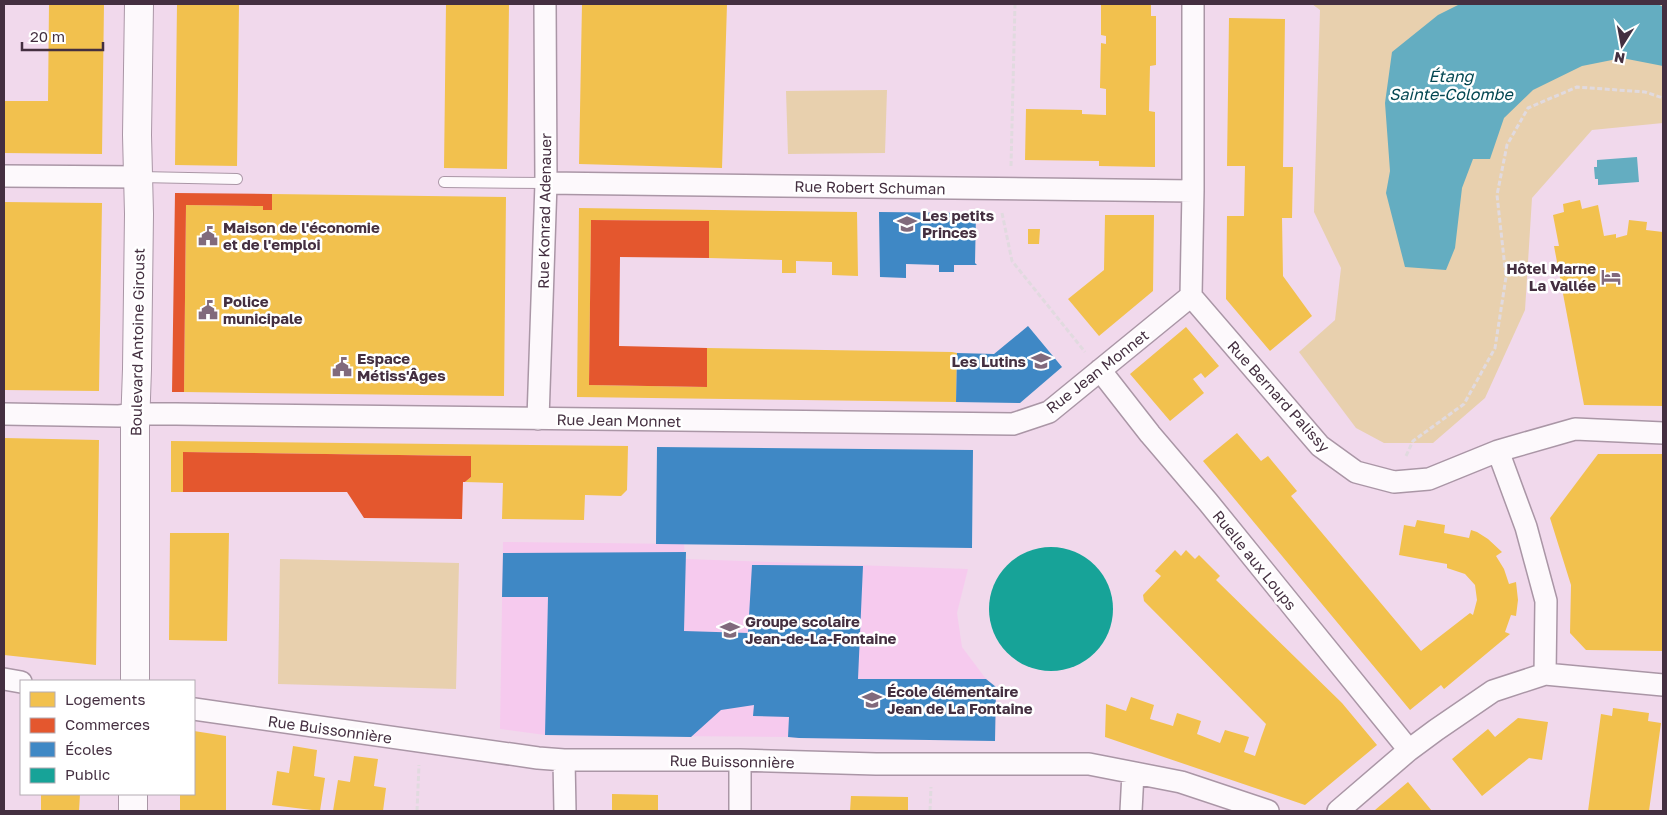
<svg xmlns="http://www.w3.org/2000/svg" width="1667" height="815" font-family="'Golos Text',sans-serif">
	<rect width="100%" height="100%" fill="#f1d9ec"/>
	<path fill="#f6caee" d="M503 542 684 544 685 559 968 569 957 613 962 647 986 679 996 687 995 741 799 738 788 737 545 735 500 729Z"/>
	<path fill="#e8d0ae" d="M1312 4H1663V123L1592 130 1532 198 1525 310 1485 398 1433 443H1384L1356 428 1299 352 1335 320 1341 268 1314 212 1320 10Z
		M887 90 885 153 788 154 786 91Z
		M280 559 459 563 456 689 278 684Z"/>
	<path fill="#64adc1" d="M1460 4H1658L1663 7V66L1622 58 1582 66 1533 90 1504 118 1490 159H1473L1462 188 1455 248 1446 270 1405 267 1386 193 1390 171 1385 103 1392 52 1438 15Z
		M1637 157 1639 182 1598 185V179H1595L1594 167H1597V160Z"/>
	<path fill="#f2c14e" d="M49 4H104L102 154 4 153V101H48Z
		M177 4H239L237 166 175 165Z
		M446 4H509L507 169 444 168Z
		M582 4H727L722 168 579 164Z
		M1101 4H1151V16H1156V65L1150 66 1149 111 1155 112V167L1099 166V161L1025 160 1026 109 1082 110V114L1106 115V89L1100 88 1101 43 1106 44V36L1101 35Z
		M1229 18 1285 19 1283 167H1293L1292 218H1282L1283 276 1312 316 1270 351 1226 299 1227 216H1244L1245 166H1227Z
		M272 194 506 197 504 396 184 392 186 205 263 206V210H272Z
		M1580 200 1582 209 1598 205 1604 236 1616 234V238L1627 235 1629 220 1647 222 1646 230 1663 232V406L1584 405 1554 246H1559L1553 215 1564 212 1563 204Z
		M4 202 102 203 99 391 4 390Z
		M579 208 857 212 858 276 832 275V262L796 261V273H782V260L709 258V221L591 220 589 385 707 387V348L952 352 957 353 956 402 577 397Z
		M1105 215H1154L1153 291 1099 336 1068 299 1104 270Z
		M1028 229H1040L1039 244H1028Z
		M1186 327 1219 366 1205 378 1201 373 1193 379 1204 393 1170 421 1130 374Z
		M1237 433 1261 461 1268 456 1297 491 1291 496 1421 651 1470 613 1473 615 1477 600 1475 585 1465 574 1447 568V564L1399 555 1404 525 1415 527 1417 520 1445 525 1444 533 1469 538 1471 530 1477 532 1488 539 1502 552 1496 556 1504 569 1509 584 1516 582 1518 600 1516 616 1511 615 1505 632 1510 634 1444 689 1441 685 1410 710 1203 461Z
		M4 438 99 440 96 665 4 655Z
		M171 441 628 446 627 490 621 496 585 495 584 520 502 519 503 483 465 482 471 477V456L183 452V492H171Z
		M1598 454H1663V651L1586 650 1570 633 1571 585 1550 518Z
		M170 533H229L227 641 169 640Z
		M1175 550 1181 556 1186 550 1195 559 1199 555 1220 576 1216 580 1342 703 1377 745 1305 805 1105 737 1106 704 1126 711 1131 697 1154 705 1150 719 1173 726 1177 713 1201 721 1197 734 1220 743 1225 730 1249 737 1244 752 1255 756 1261 738 1266 724 1144 601 1143 595 1161 576 1155 571Z
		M1613 708 1649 713 1648 721 1661 723 1649 811H1588L1601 714 1612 716Z
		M1518 718 1548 722 1542 760 1529 758 1482 796 1452 759 1488 729 1495 737Z
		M194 731 226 736V811H180V794H194Z
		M293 746 317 750 314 776 325 778 320 811 272 805 277 771 289 773Z
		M354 756 378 759 374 786 386 788 383 811H333L338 780 350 782Z
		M1408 782 1432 811H1376L1375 810Z
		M41 794H80L79 811H41Z
		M612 794 658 795V811H612Z
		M851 796 908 797V811H850Z"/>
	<path fill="#e4572e" d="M175 193 272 194V210H263V206L186 205 184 392H172Z
		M591 220 709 221V258L620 257 619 346 707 348V387L589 385Z
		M183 452 471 456V477L465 482H463L462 519 364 518 347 492H183Z"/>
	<path fill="#3f88c5" d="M879 212 976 213 975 263 977 265H954V272H939V265L906 264V278L880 277Z
		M1028 326 1062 367 1020 403 956 402 957 353 994 354Z
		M657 447 973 450 972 548 656 544Z
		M686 552 684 631 748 633 752 565 863 566 858 679H986L996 687 995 741 799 738 788 737 789 717 753 716 754 705 721 710 691 737 545 735 548 597H502L503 553Z"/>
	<path fill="#17a398" d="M989 609a62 62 0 1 1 124 0a62 62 0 1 1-124 0Z"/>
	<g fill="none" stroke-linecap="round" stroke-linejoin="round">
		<defs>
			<path id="lane" d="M140 177 237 179
				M444 182 546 183"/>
			<path id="street" d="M1193 4V191L1191 296 1320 446 1356 472 1394 482 1429 479 1498 451 1575 429 1663 433
				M4 176 139 177
				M546 183 1193 191
				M1100 370 1150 434 1208 502 1409 750
				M4 414 119 416 135 414H176L1013 424 1049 412 1191 296
				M538 419 546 183 545 4
				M1498 451 1526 527 1546 601 1545 674
				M4 679 21 682
				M194 709 538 758 564 760H740L876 764H1089L1181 782 1268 811
				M564 760 565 811
				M740 811V760
				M1131 811 1133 773
				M1338 811 1409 750 1436 730 1493 691 1545 674 1663 685"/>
			<path id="secondary" d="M135 681V427L137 369 139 214 137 135 139 4
				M133 811V794"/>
		</defs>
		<use href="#lane" stroke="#aa96a6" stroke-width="12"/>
		<use href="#street" stroke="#aa96a6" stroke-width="24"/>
		<use href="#secondary" stroke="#aa96a6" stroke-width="30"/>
		<path stroke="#e1dadf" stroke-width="3" stroke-dasharray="5 2.5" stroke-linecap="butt" d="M1011 166 1015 4
			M1002 213 1012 261 1085 352
			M1406 456 1413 441 1464 404 1495 348 1506 277 1497 195 1507 145 1528 108 1577 87 1645 92 1663 98
			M417 811 419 765
			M930 811 931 787"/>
		<use href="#lane" stroke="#fdf9fc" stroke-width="10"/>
		<use href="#street" stroke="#fdf9fc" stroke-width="21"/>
		<use href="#secondary" stroke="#fdf9fc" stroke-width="28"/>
	</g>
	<defs>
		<symbol id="school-bare" viewBox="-9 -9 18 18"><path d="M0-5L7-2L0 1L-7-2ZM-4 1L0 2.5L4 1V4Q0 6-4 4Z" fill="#816a7c" stroke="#fff" stroke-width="2.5" paint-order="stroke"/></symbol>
		<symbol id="civic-bare" viewBox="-9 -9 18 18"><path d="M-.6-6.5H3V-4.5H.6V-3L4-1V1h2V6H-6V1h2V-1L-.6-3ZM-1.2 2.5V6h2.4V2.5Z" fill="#816a7c" stroke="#fff" stroke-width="2.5" paint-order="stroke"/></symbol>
		<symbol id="hotel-bare" viewBox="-9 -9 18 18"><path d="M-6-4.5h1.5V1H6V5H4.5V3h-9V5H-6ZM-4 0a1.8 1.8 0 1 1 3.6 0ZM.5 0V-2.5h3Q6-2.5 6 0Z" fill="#816a7c" stroke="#fff" stroke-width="2.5" paint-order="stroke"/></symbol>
	</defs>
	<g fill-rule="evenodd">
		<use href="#school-bare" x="893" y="210" width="28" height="28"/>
		<use href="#civic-bare" x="194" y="222" width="28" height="28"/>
		<use href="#hotel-bare" x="1597" y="263" width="28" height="28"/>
		<use href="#civic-bare" x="194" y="296" width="28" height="28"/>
		<use href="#school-bare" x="1027" y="347" width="28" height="28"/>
		<use href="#civic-bare" x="328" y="353" width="28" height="28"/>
		<use href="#school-bare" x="716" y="616" width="28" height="28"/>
		<use href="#school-bare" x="858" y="686" width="28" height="28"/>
	</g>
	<g text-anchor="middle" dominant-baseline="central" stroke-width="5" stroke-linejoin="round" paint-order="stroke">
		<g font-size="15" fill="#442f40" stroke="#fff">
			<text transform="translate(870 187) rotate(1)">Rue Robert Schuman</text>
			<text transform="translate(544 211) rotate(-89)">Rue Konrad Adenauer</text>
			<text transform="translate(137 342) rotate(-89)">Boulevard Antoine Giroust</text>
			<text transform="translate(1097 371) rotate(-38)">Rue Jean Monnet</text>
			<text transform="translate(1279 396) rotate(48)">Rue Bernard Palissy</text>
			<text transform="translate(619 420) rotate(1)">Rue Jean Monnet</text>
			<text transform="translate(1255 560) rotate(51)">Ruelle aux Loups</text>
			<text transform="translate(330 729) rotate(8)">Rue Buissonnière</text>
			<text transform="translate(732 761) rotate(1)">Rue Buissonnière</text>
		</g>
		<g font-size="15" font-weight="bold" fill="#442f40" stroke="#fff" text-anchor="start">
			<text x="922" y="215">Les petits<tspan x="922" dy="17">Princes</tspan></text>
			<text x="223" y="227">Maison de l'économie<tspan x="223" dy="17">et de l'emploi</tspan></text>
			<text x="1596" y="268" text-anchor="end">Hôtel Marne<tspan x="1596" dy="17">La Vallée</tspan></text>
			<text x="223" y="301">Police<tspan x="223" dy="17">municipale</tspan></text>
			<text x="357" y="358">Espace<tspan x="357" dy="17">Métiss'Âges</tspan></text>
			<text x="1026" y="361" text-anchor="end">Les Lutins</text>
			<text x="745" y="621">Groupe scolaire<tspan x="745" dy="17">Jean-de-La-Fontaine</tspan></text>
			<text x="887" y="691">École élémentaire<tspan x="887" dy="17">Jean de La Fontaine</tspan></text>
		</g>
		<g font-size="16" font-style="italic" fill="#054853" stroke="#fff">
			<text x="1451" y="76">Étang<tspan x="1451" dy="18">Sainte-Colombe</tspan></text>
		</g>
	</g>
	<rect width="1667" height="815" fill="none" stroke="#442f40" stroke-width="10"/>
	<rect x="20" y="680" width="175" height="115" fill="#ffffff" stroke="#b4acb3"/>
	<rect x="30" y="692" width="25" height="15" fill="#f2c14e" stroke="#b4acb3"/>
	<text x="65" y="705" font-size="15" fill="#442f40">Logements</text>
	<rect x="30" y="718" width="25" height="15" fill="#e4572e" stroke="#b4acb3"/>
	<text x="65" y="730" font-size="15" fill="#442f40">Commerces</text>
	<rect x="30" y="742" width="25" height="15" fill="#3f88c5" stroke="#b4acb3"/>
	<text x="65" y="755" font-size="15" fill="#442f40">Écoles</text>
	<rect x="30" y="768" width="25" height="15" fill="#17a398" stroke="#b4acb3"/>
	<text x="65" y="780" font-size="15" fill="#442f40">Public</text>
	<g transform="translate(1622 45) rotate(191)" stroke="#ffffff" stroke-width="4" paint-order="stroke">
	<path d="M0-4L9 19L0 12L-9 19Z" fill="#442f40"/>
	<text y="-8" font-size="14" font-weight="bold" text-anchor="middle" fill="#442f40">N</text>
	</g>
	<path d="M22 42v8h81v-8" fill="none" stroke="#442f40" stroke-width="2.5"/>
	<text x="30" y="42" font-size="15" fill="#442f40" stroke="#ffffff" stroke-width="4" paint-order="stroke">20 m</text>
</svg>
